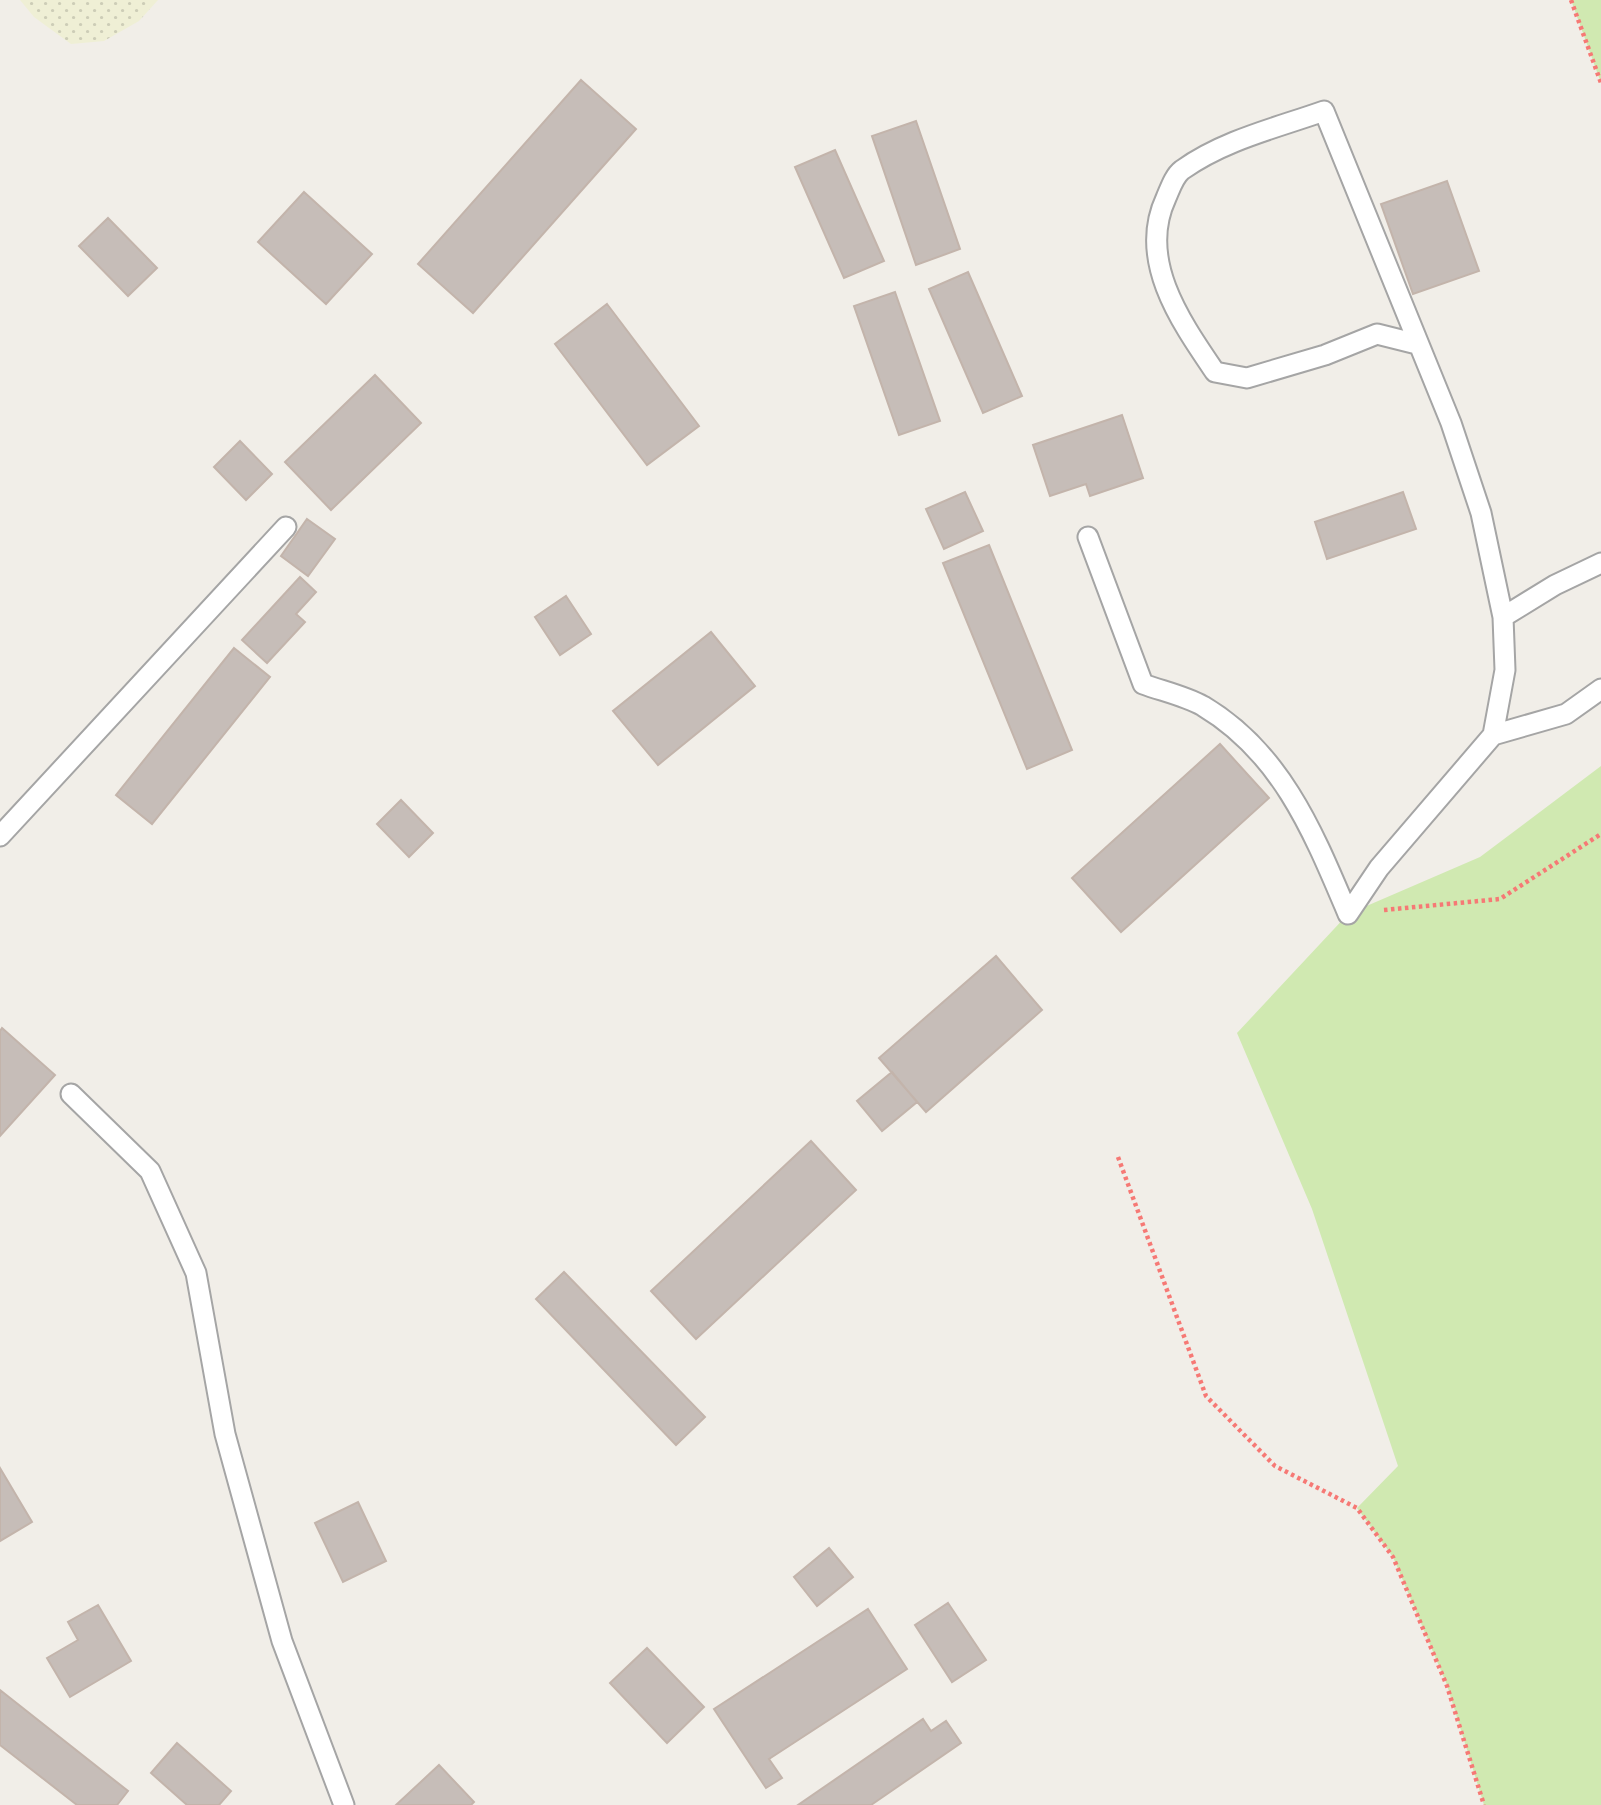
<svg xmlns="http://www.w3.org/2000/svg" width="1601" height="1805" font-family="'Open Sans',sans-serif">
	<defs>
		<pattern id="farmland-dots" width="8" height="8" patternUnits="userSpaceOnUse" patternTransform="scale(1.75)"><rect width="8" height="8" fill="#efefd5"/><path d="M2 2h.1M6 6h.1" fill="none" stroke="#cdcdb7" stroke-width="1.8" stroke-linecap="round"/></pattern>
	</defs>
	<rect width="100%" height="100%" fill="#f1eee8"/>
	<path fill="url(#farmland-dots)" d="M20 0H158L139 21 104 41 71 44 34 17Z"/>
	<path fill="#d0e9b1" d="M1571 0H1601V83Z
		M1601 766V1805H1484L1447 1685 1393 1557 1357 1508 1398 1466 1312 1209 1237 1033 1348 914 1480 857Z"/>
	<path fill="#c6bdb8" stroke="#c3b4ab" stroke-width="2" d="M581 80 636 129 473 313 418 264Z
		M916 121 960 249 916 265 872 136Z
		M835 150 884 261 844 278 795 167Z
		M1447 181 1479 271 1413 294 1381 204Z
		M304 192 372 254 326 304 258 242Z
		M108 218 157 268 128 296 79 246Z
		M968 272 1022 396 983 413 929 289Z
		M895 292 940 421 899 435 854 306Z
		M607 304 699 426 647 465 555 344Z
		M375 375 421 423 331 510 285 462Z
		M1122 415 1143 478 1090 496 1086 484 1050 496 1033 445Z
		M240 441 272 474 246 500 214 467Z
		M965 492 983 531 944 549 926 509Z
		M1403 492 1416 529 1327 559 1315 522Z
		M307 519 335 539 308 576 281 556Z
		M989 545 1072 750 1027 769 943 563Z
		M300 577 316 592 296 614 305 622 267 663 242 640Z
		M566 596 591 634 560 655 535 617Z
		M711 632 755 686 658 765 613 711Z
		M234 648 270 677 152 824 116 795Z
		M1220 744 1269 798 1121 932 1072 878Z
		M401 800 433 833 409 857 377 824Z
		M996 956 1042 1010 926 1112 879 1058Z
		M2 1028 55 1075 0 1136V1031Z
		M892 1072 917 1102 882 1131 857 1101Z
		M811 1141 856 1190 696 1339 651 1291Z
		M564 1272 705 1417 676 1445 536 1299Z
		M0 1468 32 1522 0 1541Z
		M358 1502 386 1561 343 1582 315 1523Z
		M829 1548 853 1577 817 1606 794 1577Z
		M948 1603 986 1660 952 1682 915 1625Z
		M98 1605 131 1661 70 1697 47 1658 78 1640 68 1622Z
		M868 1609 907 1669 769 1759 782 1778 766 1788 714 1709Z
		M647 1648 704 1707 667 1743 610 1683Z
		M0 1690 128 1791 117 1805H77L0 1745Z
		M923 1719 931 1731 946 1721 961 1743 871 1805H798Z
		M177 1743 231 1791 219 1805H187L151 1773Z
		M439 1765 474 1802 471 1805H396Z"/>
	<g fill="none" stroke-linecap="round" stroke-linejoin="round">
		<defs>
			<path id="service" d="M1088 537 1143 684C1162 691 1185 696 1203 706 1282 753 1314 834 1348 914
				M1503 617 1555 585 1601 563
				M1493 735 1566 714 1601 689
				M0 836 286 527
				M1348 914 1379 868 1493 735 1505 670 1503 617 1481 513 1451 423 1324 111C1276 128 1224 140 1182 170 1174 176 1170 189 1166 198 1137 260 1181 322 1215 372L1247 378 1325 355 1377 334 1417 344
				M71 1094 150 1171 196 1273 225 1434 282 1641 344 1805"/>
		</defs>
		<use href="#service" stroke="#a5a5a5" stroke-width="23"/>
		<path stroke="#f67975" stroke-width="4.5" stroke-dasharray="3.5 3.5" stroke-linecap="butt" d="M1571 0 1601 83
			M1384 910 1500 899 1601 834
			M1118 1157 1206 1396 1275 1466 1357 1508 1393 1557 1447 1686 1484 1805"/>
		<use href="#service" stroke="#fff" stroke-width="19"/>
	</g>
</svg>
